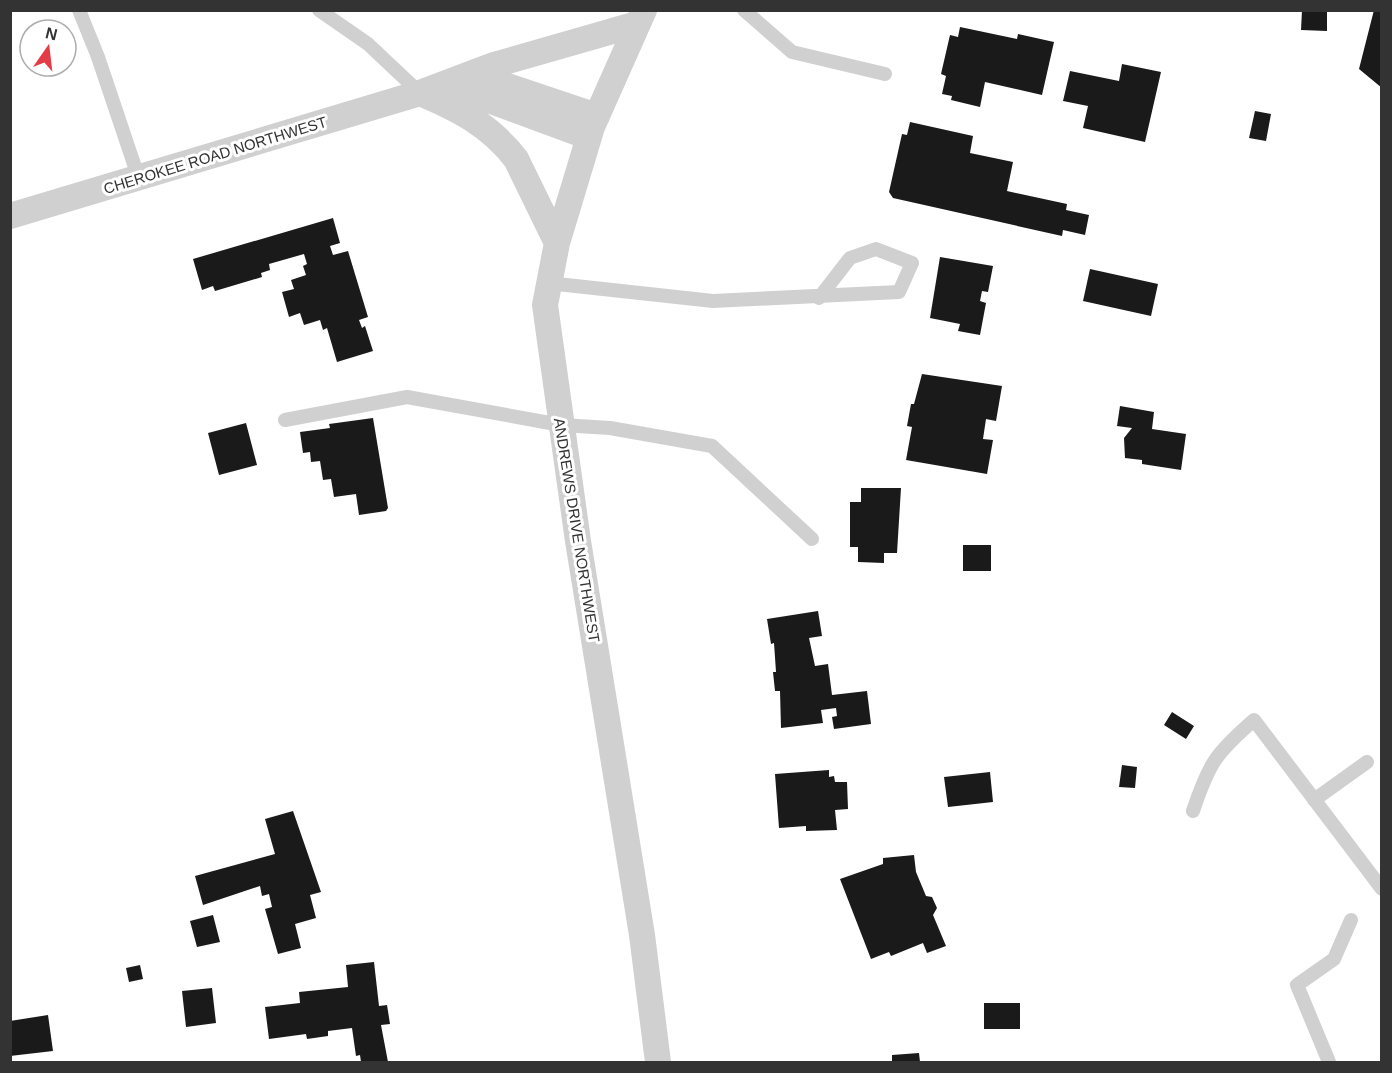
<svg xmlns="http://www.w3.org/2000/svg" width="1392" height="1073" font-family="Arial,sans-serif">
	<rect width="100%" height="100%" fill="#fff"/>
	<path fill="#1a1a1a" d="M1302 10H1327V31L1301 30Z
		M1374 10H1382V88L1359 69Z
		M960 27 1017 39 1018 34 1054 42 1042 95 985 82 980 107 951 100 952 96 942 94 946 76 941 74 950 35 958 37Z
		M1122 64 1161 72 1145 142 1083 128 1088 106 1063 101 1070 71 1119 81Z
		M1255 111 1271 114 1266 141 1249 138Z
		M910 122 973 136 970 153 1013 162 1007 191 1067 204 1066 210 1089 215 1085 235 1063 230 1062 236 893 198 889 192 902 134 907 135Z
		M333 218 340 243 330 246 333 255 348 251 368 317 359 320 362 328 365 326 373 351 337 362 327 328 323 330 320 320 304 325 300 313 289 317 282 292 294 289 291 280 306 275 303 266 307 264 304 254 269 264 270 270 261 273 262 277 215 291 213 286 202 290 193 259Z
		M940 257 993 266 988 292 982 291 980 301 986 303 980 335 958 331 960 324 930 318Z
		M1090 269 1158 284 1151 316 1083 301Z
		M922 374 1002 386 996 421 986 419 983 439 993 440 987 474 906 460 912 427 907 426 911 404H914Z
		M1120 406 1154 412 1152 429 1186 434 1181 470 1142 464V460L1125 458 1124 438 1132 428 1117 426Z
		M373 418 388 508 386 511 359 515 356 494 334 497 331 479 323 480 320 461 311 462 310 452 303 453 300 432 330 428 329 424Z
		M246 423 257 465 219 475 208 433Z
		M861 488H901L897 553H884V563L858 562V547H850V502H861Z
		M963 545H991V571H963Z
		M818 611 822 636 809 638 815 666 828 664 832 695 867 691 871 724 834 729 832 717 837 716 836 708 821 710 823 723 781 728 780 691H775L773 672H776L774 643 771 644 767 619Z
		M1172 712 1194 726 1186 739 1164 725Z
		M1122 765 1137 767 1135 788 1119 787Z
		M829 770V777L834 776 835 782H847L848 809 835 810 837 830 806 831V826L779 828 775 774Z
		M990 772 993 802 948 807 944 777Z
		M293 811 321 892 310 895 316 918 295 924 301 948 278 954 265 909 272 907 269 894 262 896 260 886 203 905 195 876 275 854 265 819Z
		M914 855 916 872 926 896 932 897 937 908 933 915 946 946 927 953 923 943 891 956 889 952 871 959 840 879 883 864V858Z
		M213 915 220 942 197 947 190 921Z
		M374 962 379 1006 387 1005 390 1024 381 1025 388 1062H361L360 1055 356 1056 352 1028 328 1031V1036L307 1039 306 1034 269 1039 265 1007 300 1003 299 992 348 987 346 965Z
		M140 965 143 979 129 982 126 968Z
		M212 988 216 1023 186 1027 182 991Z
		M984 1003H1020V1029H984Z
		M48 1015 53 1051 10 1056V1021Z
		M919 1053 920 1062H892V1055Z"/>
	<g fill="none" stroke-linecap="round" stroke-linejoin="round">
		<path stroke="#d0d0d0" stroke-width="14" d="M79 10 98 57 139 179
			M319 10 368 44 420 93
			M744 10 792 52 885 74
			M548 283 713 301 899 292 912 263 876 249 850 258 819 298
			M285 420 407 397 561 425 610 428 712 446 812 539
			M1314 800 1367 762
			M1193 811C1209 763 1216 753 1254 720L1382 889
			M1329 1062 1297 985 1334 959 1351 920"/>
		<path stroke="#d0d0d0" stroke-width="26" d="M644 10 592 127 557 243 545 305 578 541 642 935 658 1062
			M472 74 597 116
			M445 84 589 137
			M420 93C458 109 490 125 516 159L557 243
			M10 216 420 93 494 65 637 24"/>
	</g>
	<g text-anchor="middle" dominant-baseline="central" stroke-width="6" stroke-linejoin="round" paint-order="stroke">
		<g font-size="15" fill="#333" stroke="#fff">
			<text transform="translate(215 155) rotate(-17)">CHEROKEE ROAD NORTHWEST</text>
			<text transform="translate(577 530) rotate(81)">ANDREWS DRIVE NORTHWEST</text>
		</g>
	</g>
	<rect width="1392" height="1073" fill="none" stroke="#333333" stroke-width="24"/>
	<g transform="translate(48 48) rotate(14)"><circle r="28" fill="#ffffff" stroke="#adadad" stroke-width="1.5"/>
	<path d="M0-4.5L10 22L0 15L-10 22Z" fill="#e33c47"/>
	<text y="-9" font-size="16" font-weight="bold" text-anchor="middle" fill="#333333">N</text>
	</g>
</svg>
